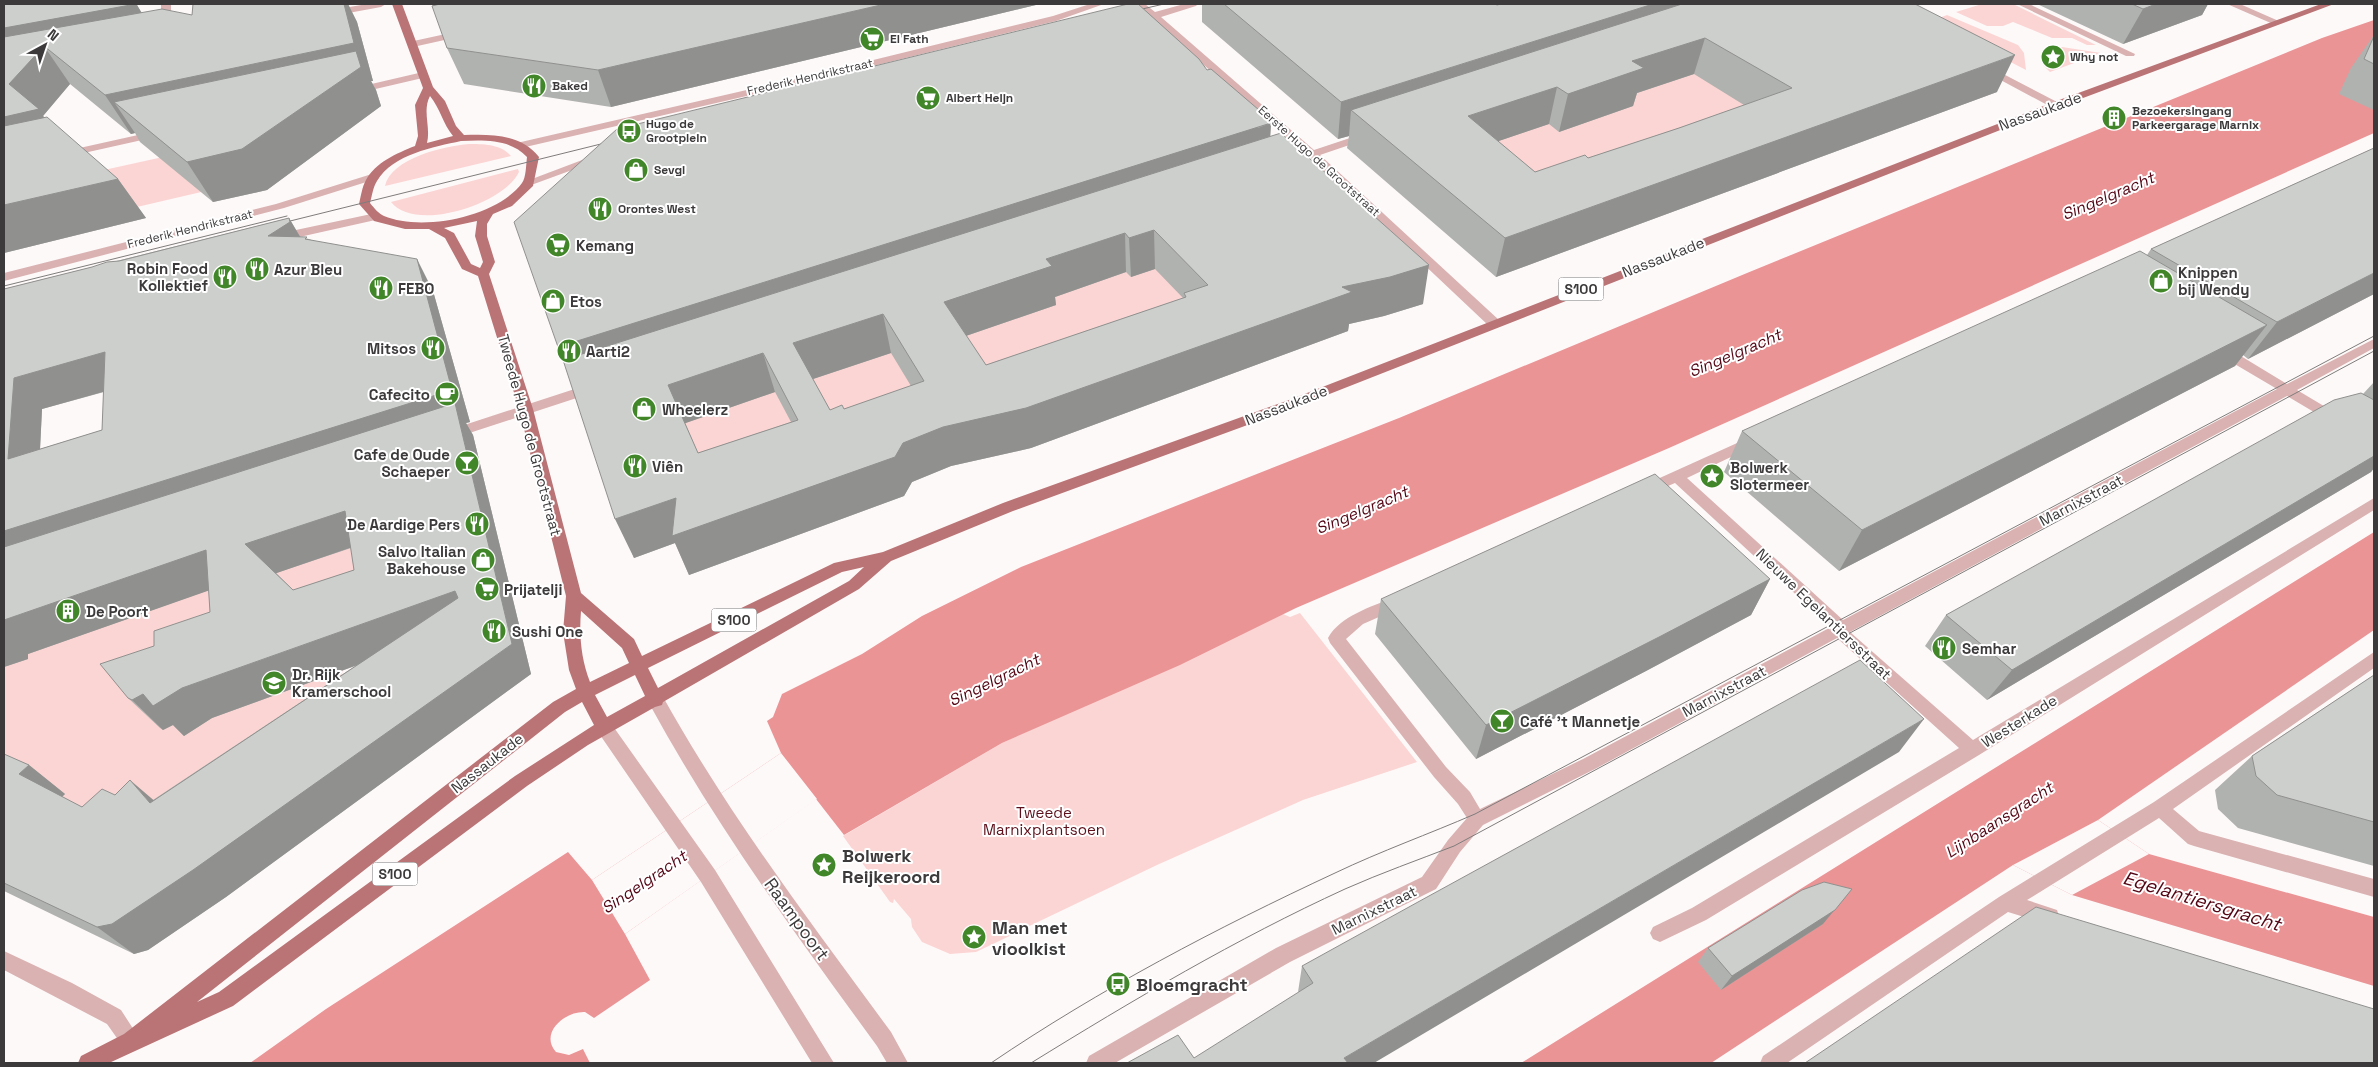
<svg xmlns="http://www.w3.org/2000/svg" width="2378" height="1067" font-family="'Space Grotesk',sans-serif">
	<rect width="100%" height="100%" fill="#fef9f9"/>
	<path fill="#fbd5d4" d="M1982 4H2013L2096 45H2087L2072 38H2052L2013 22 2003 26H1987L1956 12Z
		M1947 15 2018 45 2024 53 2026 70 1931 21Z
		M1826 21 1937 78 1508 235 1413 156Z
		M2062 47 2101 53 2050 72 2043 65V58L2045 53Z
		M353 115 257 179 4 238V192Z
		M469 144C483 144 501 144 511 156L385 186C391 158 445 146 469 144Z
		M518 169 519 172C504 204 415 233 391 202Z
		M1267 215 1352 288 688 534 633 419Z
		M365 522 382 602 236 699 343 666 341 683 209 819 4 813V655Z
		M1300 613 1417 762 1303 800 1157 865 1019 931 1018 929 1015 931 1016 933 976 952 950 954 922 942 912 927 911 919 894 899 893 903 890 902 843 836 1002 743 1283 614 1290 617Z"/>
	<path fill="#ea9496" d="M2374 20V133L1669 448 1296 608 1180 665 1002 743 844 835 816 799 625 934 650 980 594 1018 585 1012C565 1011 539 1033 556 1052L569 1055 583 1049 590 1063H250L326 1009 568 852 592 880 781 753 767 721 773 717 782 694 862 654 922 616 1021 567 1399 418 1747 273 2322 38Z
		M2374 532V630L2098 820 2149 854 2374 917V986L2072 895 2013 865 1711 1063H1521Z"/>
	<path fill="#fef9f9" d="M781 753 817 799 625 934 592 880Z
		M2098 820 2149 854 2072 895 2013 865Z"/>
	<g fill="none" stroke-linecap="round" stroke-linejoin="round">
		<path fill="#dab2b2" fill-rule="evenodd" d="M161 4H171V29L166 32 161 29Z
			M367 4H386L381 7 332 16 327 13 332 10Z
			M1090 4H1104L1056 21 808 82 521 148 516 145 521 142 808 76 1053 16Z
			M1135 4H1145L1155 12 1184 4H1198L1196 6 1161 17 1314 150 1362 134H1370V138L1320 155 1499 320 1500 323 1499 326H1489L1311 158 1288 165 1284 164V160L1305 153 1152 20 1131 24V20L1147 15Z
			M2017 4H2029L2135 54 2134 56H2126Z
			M2227 4H2240L2281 22 2273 24Z
			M464 30 469 33 467 35 413 47 408 44 409 42Z
			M1986 65 2059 103 2060 105 2055 108 2051 107 1982 70V66Z
			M423 72 428 75 427 77 354 94 349 91 350 89Z
			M156 131 161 134 160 136 66 157 60 154 66 151Z
			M598 154 602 155V159L534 184H526L524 182Z
			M375 173 379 174V178L284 208 4 281V273L276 204Z
			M376 213 380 215 382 217 380 219 277 242 271 238 277 234Z
			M2374 339V348L2297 390 2339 415 2341 418 2339 421H2329L2287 396 1850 632 1973 740 2374 498V510L1979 755 1706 920 1660 942 1653 939 1650 933 1653 927 1692 908 1959 748 1837 638 1595 769 1483 825 1460 852 1436 889 1290 962 1115 1063H1086L1089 1056 1276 948 1422 877 1448 840 1467 818 1458 804 1434 777 1330 643 1328 638C1340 616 1371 607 1392 598L1398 596 1404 598 1406 602 1404 606 1363 624 1346 639 1446 767 1470 792 1480 809 1583 759 1831 627 1675 483 1647 495 1642 494 1640 490 1642 486 1746 439H1756L1758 442 1756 445 1687 478 1843 620 2277 389 2216 353 2214 350 2216 347H2226L2287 384Z
			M593 383 598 385 600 388 598 391 451 439 444 434 446 431Z
			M2374 652V668L2173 809 2199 831 2374 879V897L2194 846 2188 844 2159 818 2027 900 2057 910 2059 916 2057 922 2050 925 2008 912 1787 1063H1760L1763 1056 1999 897 2154 802Z
			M656 693 662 695C728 814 810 922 891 1032L908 1063H887L877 1046C796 935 716 826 650 705L648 700 650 695Z
			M604 720 610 722 715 870 834 1063H812L701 882 598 732 595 727 598 722Z
			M4 951 72 983 121 1010 141 1041 138 1048 131 1051 124 1048 107 1024 4 970Z"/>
		<path fill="#ba7476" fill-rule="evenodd" d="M392 4H402L433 87 445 101 456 126 464 135C491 134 521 134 539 157L533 186 512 206 493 214 487 224V236L495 262 489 274 533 409 581 593 634 639 642 656 834 563 883 552 1003 503 1289 400 2051 103 2321 4H2334L2059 107 1299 406 1013 511 891 561 859 589 663 702 662 705 655 707 588 745 527 786 233 1006 109 1063H78L81 1056 124 1034 553 702 576 689 569 670 563 632 566 596 519 409 478 276 462 269 445 238 429 229H405L374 221 359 204C361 196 362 187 366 180 375 163 397 153 415 146L418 136 415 105 423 88ZM430 96C440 108 443 124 453 136L427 143C431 127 422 111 430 96ZM461 141C485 140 510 139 527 157 526 165 526 178 522 183 497 217 422 232 384 216 379 214 374 208 370 203 372 196 373 187 377 181 393 154 434 147 461 141ZM477 221 475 236 483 262 480 268 471 264 454 233 444 228ZM864 567 849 581 658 688 648 668 842 572ZM581 611 622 648 629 663 590 682C581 659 579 635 581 611ZM635 675 645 696 607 717 595 695ZM582 702 594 725 515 776 219 992 197 1002 565 712Z"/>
		<path stroke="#7f7c7c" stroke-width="1" d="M1129 12 1164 4
			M278 224 613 141
			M4 286 287 216
			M991 1063C1100 989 1217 928 1335 873 1381 851 1429 834 1475 814L2374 336
			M1031 1063C1133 1000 1236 939 1345 889 1381 873 1418 860 1454 846L2374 351"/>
	</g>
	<path fill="#b0b2af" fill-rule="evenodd" d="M4 4H137V5L141 13 192 15 193 4H348L357 22 373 81H371L376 90 381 106 267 190 213 202 140 142 135 133 131 134 70 84 43 116 118 179 146 218 4 253Z
		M432 4H1040L611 107 464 84 447 48Z
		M1202 4H1495L1497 5 1915 4 1997 92 1496 277 1347 148 1349 136 1338 139 1202 22ZM1694 74 1744 105 1679 128 1588 158 1535 172 1498 141 1549 124 1559 132 1633 106 1637 93Z
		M2037 4H2208L2202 15 2123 44Z
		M2374 35V110L2339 94 2351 68Z
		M1207 70 1271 123 1270 136 1423 304 1384 316 1349 324 1348 331 1031 448 951 466 912 482 904 496 689 575 675 543 634 558 564 360 558 347ZM1155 269 1183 298 986 365 966 336 1056 305 1055 297 1126 272 1131 277ZM891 353 911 386 844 409 830 410 813 379ZM775 392 791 422 698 453 685 423Z
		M2374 148V294L2248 359 2243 355 2235 366 1839 571 1724 472 1742 431 2147 255 2151 249Z
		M289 218 300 237 309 239 433 291 470 422 466 423 473 435 531 674 226 897 148 950 134 954 4 891V754L29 765 65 794 62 797 82 807 115 795 153 800 355 666 212 718 184 736 173 725 163 730 160 728 128 698 154 646 210 612 209 590 28 654V659L4 667V669V289ZM104 392 102 430 40 449 42 409ZM351 548 354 570 293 590 276 573Z
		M2374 382V468L2371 472 1987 700 1925 646 1946 615 2363 394Z
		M1770 579 1751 615 1646 671 1476 759 1375 634 1381 599Z
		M2374 675V866L2238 828 2218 809 2215 790 2252 756Z
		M1899 752 1298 992 1302 966Z
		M1823 924 1721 990 1698 962 1708 948Z"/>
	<path fill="#90918f" d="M111 4H137V5L159 41 44 46 70 84 43 116 67 148 4 162V117L9 84 4 71V28Z
		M344 4H348L357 22 373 81H371L376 90 381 106 267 190 213 202 187 162 114 102 135 133 131 134 105 95Z
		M885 4H1040L611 107 598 70Z
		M1653 4H1755L1351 110 1349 136 1338 139 1341 102Z
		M2156 4H2208L2202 15 2123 44 2143 9Z
		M1705 38 1694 74 1637 93 1633 106 1559 132 1568 94 1632 61Z
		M2015 55 1997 92 1496 277 1505 238Z
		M1557 87 1549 124 1461 154 1468 116Z
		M1259 110 1258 128 1271 123 1269 161 576 387 558 347Z
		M118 179 146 218 4 253V205Z
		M289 218 308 250 268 236Z
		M1154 230 1155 269 1131 277 1129 238Z
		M1125 233 1126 272 1055 297 1056 305 951 341 944 302 1046 259Z
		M417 259 433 291 470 422 466 423 473 435 531 674 226 897 148 950 134 954 97 927 512 644 460 425 4 573V530Z
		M1429 265 1423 304 1384 316 1349 324 1348 331 1031 448 951 466 912 482 904 496 689 575 675 543 634 558 615 519 676 498 943 427 1342 287Z
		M2374 273V294L2248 359 2277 322Z
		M883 314 891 353 804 382 793 343Z
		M2267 325 2235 366 1839 571 1862 530Z
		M105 352 131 384 42 409 38 490 8 459 14 378Z
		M763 353 775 392 683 424 668 385Z
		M2374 456V468L2371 472 1987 700 2012 670Z
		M345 511 367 542 271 575 245 544Z
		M206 550 233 582 28 654V659L4 667V669V620Z
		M1770 579 1751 615 1646 671 1476 759 1486 725Z
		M455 591 475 622 212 718 184 736 173 725 163 730 132 700 143 694 182 688Z
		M1924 719 1899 752 1374 1063H1343L1344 1058Z
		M29 765 65 794 55 803 19 774Z
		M130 780 164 809 150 803Z
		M1852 889 1823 924 1721 990 1732 976Z"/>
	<path fill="#cdcfcc" stroke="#90918f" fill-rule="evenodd" d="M4 4H136L4 28Z
		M193 4H344L354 43 105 95 44 46 9 84 39 109 4 117V37L162 9 192 15Z
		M440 4H885L598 70 447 48 432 6Z
		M1128 4H1138L1199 59 1207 70 1211 69 1259 110 1257 111 1271 123 558 347 514 222 617 129Z
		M1224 4H1495L1497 5 1501 4H1653L1341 102Z
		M1682 4H1915L2015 55 1505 238 1351 110ZM1705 38 1792 88 1679 128 1588 158 1585 155 1535 172 1468 116 1557 87 1568 94 1644 68 1632 61Z
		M2132 4H2156L2143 9Z
		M2374 36V64L2364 59Z
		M356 51 361 67 242 149 187 162 114 102Z
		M47 117 118 179 4 205V126Z
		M1281 133 1429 265 1390 277 1342 287 1352 292 1026 408 943 427 903 443 895 457 672 536 676 498 615 519 563 360ZM1154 230 1208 285 1184 293 1186 297 986 365 944 302 1052 266 1046 259 1125 233 1129 238ZM883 314 924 381 844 409 842 405 830 410 793 343ZM763 353 798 420 698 453 668 385Z
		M2374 148V273L2277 322 2151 249Z
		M289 218 290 222 268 236 307 237 305 239 417 259 452 390 4 531V289L92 267 107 262 119 261ZM105 352 102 430 8 459 14 378Z
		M2140 251 2267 325 1862 530 1742 431Z
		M2361 393 2374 400V456L2012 670 1946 615 2334 400Z
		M455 403 512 644 193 870 112 924 97 927 4 883V754L29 765 19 774 82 807 102 789 115 795 130 780 150 803 458 598 455 591 182 688 153 706 143 694 132 700 128 698 100 664 154 646V631L210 612 206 550 4 620V547ZM345 511 354 570 293 590 245 544Z
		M1655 474 1770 579 1661 636 1486 725 1381 599Z
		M1860 660 1924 719 1344 1058 1348 1063H1127L1178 1035 1194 1058 1313 983 1302 966 1418 902Z
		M2374 675V822L2277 795 2256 776 2252 756Z
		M1824 882 1852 889 1835 910 1732 976 1708 948 1802 890Z
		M2036 907 2374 1009V1063H1805Z"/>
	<defs>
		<symbol id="supermarket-disc" viewBox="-11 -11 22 22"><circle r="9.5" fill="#42862a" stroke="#fff"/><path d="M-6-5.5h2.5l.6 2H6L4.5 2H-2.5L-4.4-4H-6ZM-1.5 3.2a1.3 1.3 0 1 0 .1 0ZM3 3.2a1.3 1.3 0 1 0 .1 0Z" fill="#fff"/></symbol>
		<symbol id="sight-disc" viewBox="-11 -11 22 22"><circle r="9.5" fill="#42862a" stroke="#fff"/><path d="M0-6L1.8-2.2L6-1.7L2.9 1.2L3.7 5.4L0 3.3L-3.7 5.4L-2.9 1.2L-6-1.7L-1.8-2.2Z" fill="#fff"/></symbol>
		<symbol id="restaurant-disc" viewBox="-11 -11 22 22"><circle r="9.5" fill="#42862a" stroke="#fff"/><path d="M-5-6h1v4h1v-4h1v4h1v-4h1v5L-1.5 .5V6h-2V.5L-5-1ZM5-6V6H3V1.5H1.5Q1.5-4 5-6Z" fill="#fff"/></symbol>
		<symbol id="building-disc" viewBox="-11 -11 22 22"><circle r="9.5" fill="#42862a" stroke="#fff"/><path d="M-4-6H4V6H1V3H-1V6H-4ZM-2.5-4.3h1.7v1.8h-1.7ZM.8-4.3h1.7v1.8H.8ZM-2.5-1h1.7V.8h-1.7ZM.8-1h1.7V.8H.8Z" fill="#fff"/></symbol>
		<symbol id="bus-disc" viewBox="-11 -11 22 22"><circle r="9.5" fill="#42862a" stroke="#fff"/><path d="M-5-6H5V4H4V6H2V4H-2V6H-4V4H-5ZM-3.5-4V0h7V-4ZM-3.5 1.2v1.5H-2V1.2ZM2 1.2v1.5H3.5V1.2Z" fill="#fff"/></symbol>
		<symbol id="shop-disc" viewBox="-11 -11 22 22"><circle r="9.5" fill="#42862a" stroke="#fff"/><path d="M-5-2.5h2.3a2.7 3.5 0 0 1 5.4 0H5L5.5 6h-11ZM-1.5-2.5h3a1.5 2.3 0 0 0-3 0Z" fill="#fff"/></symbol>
		<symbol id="cafe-disc" viewBox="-11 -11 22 22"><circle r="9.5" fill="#42862a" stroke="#fff"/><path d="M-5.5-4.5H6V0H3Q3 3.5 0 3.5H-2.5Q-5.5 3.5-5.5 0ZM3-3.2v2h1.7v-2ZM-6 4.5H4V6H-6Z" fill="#fff"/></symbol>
		<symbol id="bar-disc" viewBox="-11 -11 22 22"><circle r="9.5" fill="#42862a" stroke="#fff"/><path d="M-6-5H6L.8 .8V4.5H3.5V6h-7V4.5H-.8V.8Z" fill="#fff"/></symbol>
		<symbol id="school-disc" viewBox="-11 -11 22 22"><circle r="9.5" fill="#42862a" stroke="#fff"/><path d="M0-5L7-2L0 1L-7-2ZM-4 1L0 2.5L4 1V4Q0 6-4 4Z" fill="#fff"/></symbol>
	</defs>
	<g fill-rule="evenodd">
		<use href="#supermarket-disc" x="858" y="25" width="28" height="28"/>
		<use href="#sight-disc" x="2039" y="43" width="28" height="28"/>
		<use href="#restaurant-disc" x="520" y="72" width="28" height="28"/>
		<use href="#supermarket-disc" x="914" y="84" width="28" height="28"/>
		<use href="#building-disc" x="2100" y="104" width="28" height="28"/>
		<use href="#bus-disc" x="615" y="117" width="28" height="28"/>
		<use href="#shop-disc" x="622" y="156" width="28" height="28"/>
		<use href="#restaurant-disc" x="586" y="195" width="28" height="28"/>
		<use href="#supermarket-disc" x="544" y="231" width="28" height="28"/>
		<use href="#restaurant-disc" x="243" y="255" width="28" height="28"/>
		<use href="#restaurant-disc" x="211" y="263" width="28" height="28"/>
		<use href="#shop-disc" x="2147" y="267" width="28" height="28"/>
		<use href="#restaurant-disc" x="367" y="274" width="28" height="28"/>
		<use href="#shop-disc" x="539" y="287" width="28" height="28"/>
		<use href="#restaurant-disc" x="419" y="334" width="28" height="28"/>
		<use href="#restaurant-disc" x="555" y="337" width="28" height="28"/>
		<use href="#cafe-disc" x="433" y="380" width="28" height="28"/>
		<use href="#shop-disc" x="630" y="395" width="28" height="28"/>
		<use href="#bar-disc" x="453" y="449" width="28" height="28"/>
		<use href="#restaurant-disc" x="621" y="452" width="28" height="28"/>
		<use href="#sight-disc" x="1698" y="462" width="28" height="28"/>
		<use href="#restaurant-disc" x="463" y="510" width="28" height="28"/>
		<use href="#shop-disc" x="469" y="546" width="28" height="28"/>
		<use href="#supermarket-disc" x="473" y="575" width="28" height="28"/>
		<use href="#building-disc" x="54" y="597" width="28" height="28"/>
		<use href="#restaurant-disc" x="480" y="617" width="28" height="28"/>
		<use href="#restaurant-disc" x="1930" y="634" width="28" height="28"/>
		<use href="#school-disc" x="260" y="669" width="28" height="28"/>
		<use href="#bar-disc" x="1488" y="707" width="28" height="28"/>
		<use href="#sight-disc" x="810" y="851" width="28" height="28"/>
		<use href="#sight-disc" x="960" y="923" width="28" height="28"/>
		<use href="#bus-disc" x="1104" y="970" width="28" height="28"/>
	</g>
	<g text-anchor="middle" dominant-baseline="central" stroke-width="4" stroke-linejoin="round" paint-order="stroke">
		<g font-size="12" font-weight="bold" fill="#3c3a3a" stroke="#fff" text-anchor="start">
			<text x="890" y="39">El Fath</text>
			<text x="2070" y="57">Why not</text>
			<text x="552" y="86">Baked</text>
			<text x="946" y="98">Albert Heijn</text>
			<text x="2132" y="111">Bezoekersingang<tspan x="2132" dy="14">Parkeergarage Marnix</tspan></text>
			<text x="646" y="124">Hugo de<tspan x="646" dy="14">Grootplein</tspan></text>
			<text x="654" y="170">Sevgi</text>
			<text x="618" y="209">Orontes West</text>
		</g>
		<g font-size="12" fill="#3c3a3a" stroke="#fff">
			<text transform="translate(810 77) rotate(-13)">Frederik Hendrikstraat</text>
			<text transform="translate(1319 161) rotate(42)">Eerste Hugo de Grootstraat</text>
			<text transform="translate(190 229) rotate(-14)">Frederik Hendrikstraat</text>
		</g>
		<g fill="#fff" stroke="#767575" stroke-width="1">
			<rect x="1558.5" y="277.5" width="45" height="23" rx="4"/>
			<rect x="711.5" y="608.5" width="45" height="23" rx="4"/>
			<rect x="372.5" y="862.5" width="45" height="23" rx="4"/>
		</g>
		<g font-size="14" font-weight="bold" fill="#3c3a3a">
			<text x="1581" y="289">S100</text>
			<text x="734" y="620">S100</text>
			<text x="395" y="874">S100</text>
		</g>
		<g font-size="15" fill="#3c3a3a" stroke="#fff">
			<text transform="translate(2040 111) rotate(-20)">Nassaukade</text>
			<text transform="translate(1663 257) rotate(-21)">Nassaukade</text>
			<text transform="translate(1286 405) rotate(-21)">Nassaukade</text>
			<text transform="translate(530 435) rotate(75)">Tweede Hugo de Grootstraat</text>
			<text transform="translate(2081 500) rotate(-28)">Marnixstraat</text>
			<text transform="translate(1824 614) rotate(44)">Nieuwe Egelantiersstraat</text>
			<text transform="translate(1724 691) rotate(-28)">Marnixstraat</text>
			<text transform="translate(2019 721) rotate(-32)">Westerkade</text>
			<text transform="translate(487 763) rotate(-38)">Nassaukade</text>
			<text transform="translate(1374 910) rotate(-26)">Marnixstraat</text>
		</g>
		<g font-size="15" font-weight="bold" fill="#3c3a3a" stroke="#fff" text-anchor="start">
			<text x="576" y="245">Kemang</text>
			<text x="208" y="268" text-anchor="end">Robin Food<tspan x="208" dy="17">Kollektief</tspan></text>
			<text x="274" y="269">Azur Bleu</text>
			<text x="2178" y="272">Knippen<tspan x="2178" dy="17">bij Wendy</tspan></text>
			<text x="398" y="288">FEBO</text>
			<text x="570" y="301">Etos</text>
			<text x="416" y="348" text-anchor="end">Mitsos</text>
			<text x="586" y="351">Aarti2</text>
			<text x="430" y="394" text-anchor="end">Cafecito</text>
			<text x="662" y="409">Wheelerz</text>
			<text x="450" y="454" text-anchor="end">Cafe de Oude<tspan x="450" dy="17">Schaeper</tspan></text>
			<text x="652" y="466">Viên</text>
			<text x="1730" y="467">Bolwerk<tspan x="1730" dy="17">Slotermeer</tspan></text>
			<text x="460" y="524" text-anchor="end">De Aardige Pers</text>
			<text x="466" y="551" text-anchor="end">Salvo Italian<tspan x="466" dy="17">Bakehouse</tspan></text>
			<text x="504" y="589">Prijatelji</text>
			<text x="86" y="611">De Poort</text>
			<text x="512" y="631">Sushi One</text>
			<text x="1962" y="648">Semhar</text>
			<text x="292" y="674">Dr. Rijk<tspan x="292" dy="17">Kramerschool</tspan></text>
			<text x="1520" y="721">Café 't Mannetje</text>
		</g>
		<g font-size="15" fill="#5c101b" stroke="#fff">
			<text x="1044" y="812">Tweede<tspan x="1044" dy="17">Marnixplantsoen</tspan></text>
		</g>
		<g font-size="16" font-style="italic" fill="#530514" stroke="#fff">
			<text transform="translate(2108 196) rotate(-23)">Singelgracht</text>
			<text transform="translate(1735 353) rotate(-23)">Singelgracht</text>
			<text transform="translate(1362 510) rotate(-23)">Singelgracht</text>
			<text transform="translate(994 680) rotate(-26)">Singelgracht</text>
			<text transform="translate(1999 820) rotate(-33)">Lijnbaansgracht</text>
			<text transform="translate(644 882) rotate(-34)">Singelgracht</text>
		</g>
		<g font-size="18" font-weight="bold" fill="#3c3a3a" stroke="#fff" text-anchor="start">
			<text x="842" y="855">Bolwerk<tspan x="842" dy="21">Reijkeroord</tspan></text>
			<text x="992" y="927">Man met<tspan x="992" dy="21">vioolkist</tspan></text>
			<text x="1136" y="984">Bloemgracht</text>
		</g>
		<g font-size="18" fill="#3c3a3a" stroke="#fff">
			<text transform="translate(797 919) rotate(54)">Raampoort</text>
		</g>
		<g font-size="19" font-style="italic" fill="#530514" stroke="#fff">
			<text transform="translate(2202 901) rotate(17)">Egelantiersgracht</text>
		</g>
	</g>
	<rect width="2378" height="1067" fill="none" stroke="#3c3a3a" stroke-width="10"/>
	<g transform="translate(45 45) rotate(40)" stroke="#ffffff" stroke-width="4" paint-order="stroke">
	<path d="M0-4L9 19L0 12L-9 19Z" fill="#3c3a3a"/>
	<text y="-8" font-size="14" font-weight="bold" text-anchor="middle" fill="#3c3a3a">N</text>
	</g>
</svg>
